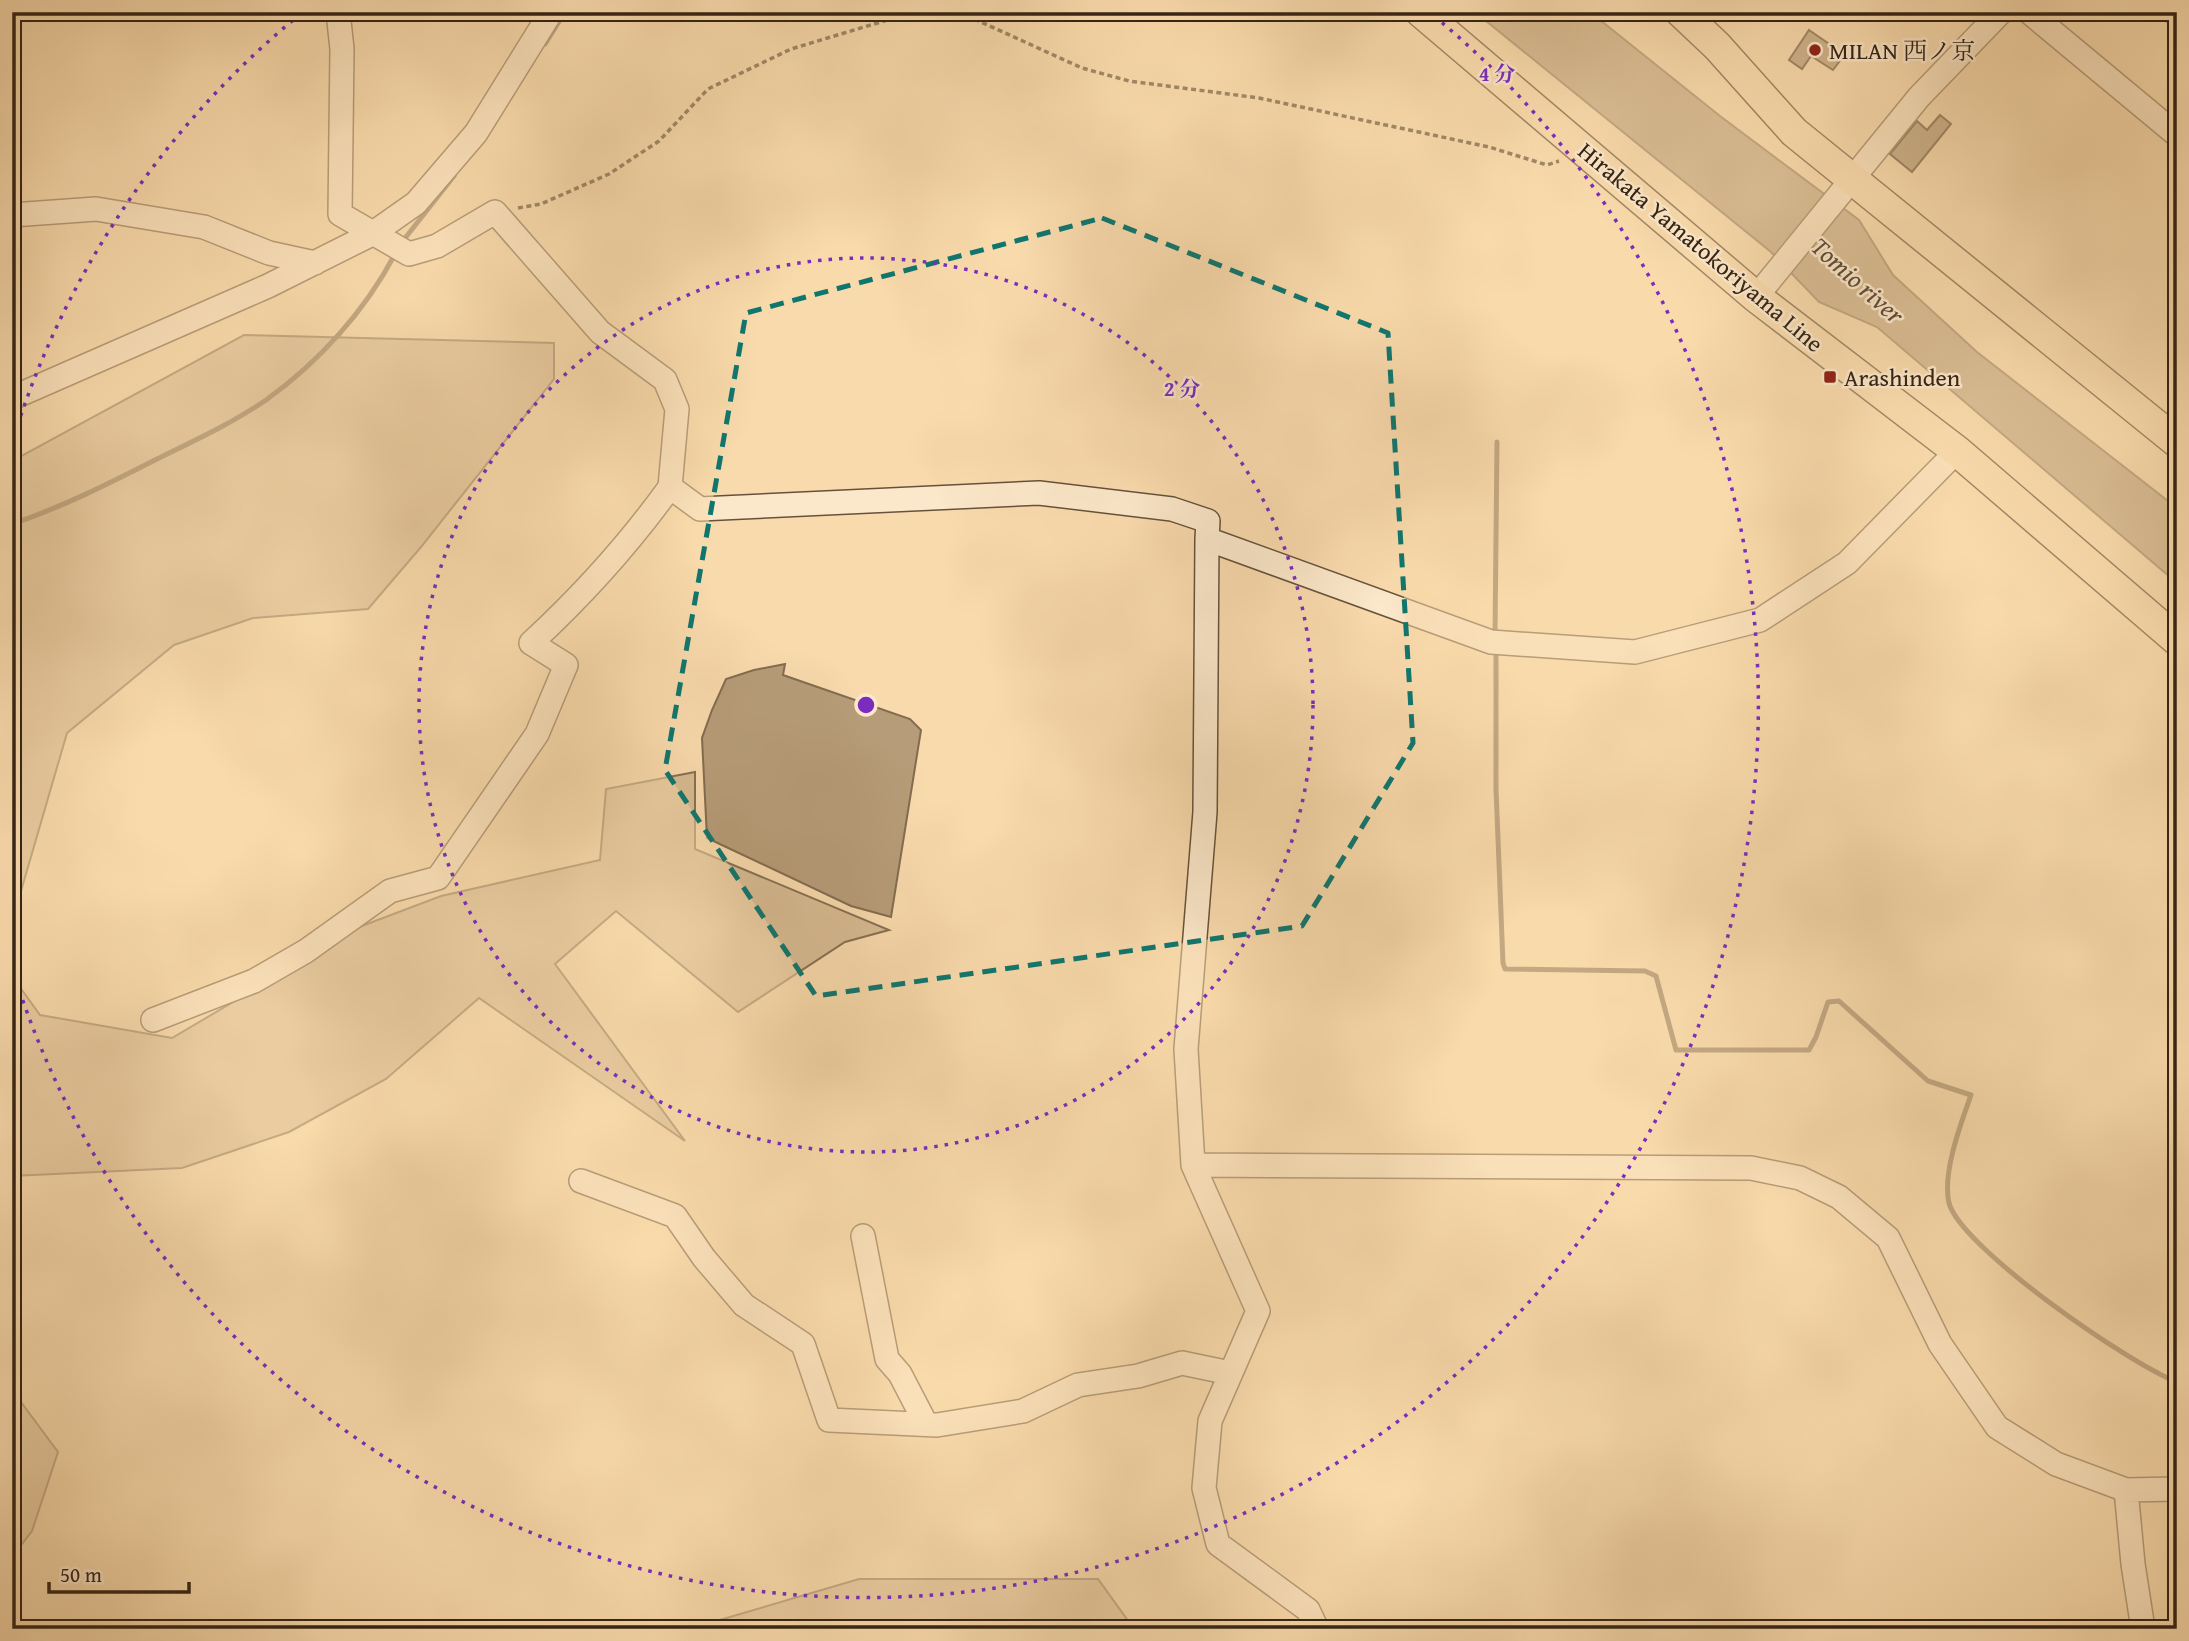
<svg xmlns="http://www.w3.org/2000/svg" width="2189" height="1641" font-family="'Gentium Book Plus','Noto Serif JP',serif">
	<rect width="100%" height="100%" fill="#f9daac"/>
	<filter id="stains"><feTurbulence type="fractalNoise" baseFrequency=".00286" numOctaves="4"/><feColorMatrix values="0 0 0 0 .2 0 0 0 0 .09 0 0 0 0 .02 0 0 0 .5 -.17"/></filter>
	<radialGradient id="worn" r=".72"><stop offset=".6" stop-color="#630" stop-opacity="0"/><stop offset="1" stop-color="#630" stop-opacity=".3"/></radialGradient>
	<path fill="#d8bb92" stroke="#867053" stroke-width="2" d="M244 335 554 343V379L421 547 368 609 253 618 174 645 67 733 12 922V461Z
		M695 772V849L889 930 845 942 738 1012 616 911 555 964 685 1141 479 998 386 1079 289 1132 182 1168 12 1176V976L40 1015 172 1038 362 926 441 896 600 860 606 789Z
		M12 1390 58 1452 32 1531 12 1557Z
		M859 1579H1098L1134 1629H689Z"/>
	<path fill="#b69c78" stroke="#826c50" stroke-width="2" d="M1475 12H1590L1720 116 1859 220 1893 275 1977 352 2177 508V583L1877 327 1819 302 1771 252Z
		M785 664 783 675 910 719 921 730 891 917 851 906 707 838 702 738 712 710 726 679 754 670Z"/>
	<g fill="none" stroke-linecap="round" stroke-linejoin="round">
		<path stroke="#826c50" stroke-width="5" d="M2152 12 2177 26
			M545 44 565 12
			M402 242 454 176
			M12 524C60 508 108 484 153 461 191 442 231 424 266 400 319 362 365 311 395 254
			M1495 635 1497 442
			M1496 648V789L1503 963 1505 969 1645 971 1656 976 1676 1050H1809L1816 1037 1828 1002 1839 1001 1928 1081 1971 1095C1961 1123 1942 1173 1949 1203 1961 1248 2131 1365 2177 1382"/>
	</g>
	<path fill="#9b8363" stroke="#352414" stroke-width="2" d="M1809 30 1835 48 1832 52 1842 58 1833 70 1811 56 1802 69 1789 60Z
		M1940 115 1951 124 1912 172 1890 154 1917 121 1927 130Z"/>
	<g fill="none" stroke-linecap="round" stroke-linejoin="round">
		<defs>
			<path id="minor" d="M338 12 342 49 340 214 409 254 437 246 495 212 600 332 665 380 677 409 670 487 700 509 1039 493 1172 509 1208 521 1207 539 1491 642 1635 652 1760 620 1847 563 1957 451
				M2029 12 2177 135
				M12 215 96 209 204 227 269 253 315 263
				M1756 297 1919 97 2001 12
				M12 398 268 286 372 234 416 203 476 133 551 12
				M1207 539 1205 812 1186 1049 1193 1165 1258 1311 1210 1421 1204 1488 1218 1544 1308 1610 1317 1629
				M153 1020 254 981 306 951 390 891 438 878 537 734 566 665 531 643C583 595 629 544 670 487
				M1193 1165 1751 1168 1800 1178 1839 1197 1888 1238 1940 1344 1997 1427 2056 1464 2126 1490 2177 1489
				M581 1181 675 1216 704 1258 744 1305 803 1344 829 1420 937 1425 1023 1411 1078 1385 1138 1376 1182 1363 1230 1373
				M863 1236 887 1359 900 1374 926 1424
				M2126 1490 2133 1564 2143 1629"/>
			<path id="major" d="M1421 12 1756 297 1957 451 2177 640
				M1681 12 1717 46 1794 132 2177 442"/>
		</defs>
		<use href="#minor" stroke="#66523a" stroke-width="26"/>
		<use href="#major" stroke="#352414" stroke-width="33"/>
		<path stroke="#352414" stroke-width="3.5" stroke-dasharray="5 3.5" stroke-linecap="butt" d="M959 12 1082 68 1129 81 1259 98 1489 147 1547 165 1559 161
			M518 208 541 204 609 174 659 141 708 89 791 49 914 12"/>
		<use href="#minor" stroke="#fbe7c9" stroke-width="23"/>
		<use href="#major" stroke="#f9daac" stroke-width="30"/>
	</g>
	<path d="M0 0H2189V1641H0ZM1102 218 1388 333 1413 743 1302 926 816 996 665 770 746 313Z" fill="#f9daac" fill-opacity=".55" fill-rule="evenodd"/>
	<path fill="none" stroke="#0f766e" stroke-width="5" stroke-dasharray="14 9" stroke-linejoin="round" d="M1102 218 1388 333 1413 743 1302 926 816 996 665 770 746 313Z"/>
	<g fill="none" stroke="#7b2cbf" stroke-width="3.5" stroke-dasharray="3.5 7">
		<circle cx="866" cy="705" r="447"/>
		<path d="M14 436A893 893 0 0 1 298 16M1434 16A893 893 0 1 1 14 974"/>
	</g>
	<g fill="#8f2418" stroke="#fbe7c9" stroke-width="2.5">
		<circle cx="1815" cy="50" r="7"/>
		<rect x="1823" y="370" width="14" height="14" rx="3.5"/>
	</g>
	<g text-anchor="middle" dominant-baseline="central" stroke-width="5" stroke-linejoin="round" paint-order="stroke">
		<g font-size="24" fill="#352414" stroke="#fbe7c9" text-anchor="start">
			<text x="1829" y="50">MILAN 西ノ京</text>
			<text x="1844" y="377">Arashinden</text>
		</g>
		<g font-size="24" fill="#352414" stroke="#fbe7c9">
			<text transform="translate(1701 247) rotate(40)">Hirakata Yamatokoriyama Line</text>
		</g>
		<g font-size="26" font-style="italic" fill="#624e37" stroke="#fbe7c9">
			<text transform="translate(1858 280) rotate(42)">Tomio river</text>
		</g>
	</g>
	<circle cx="866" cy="705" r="10" fill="#7b2cbf" stroke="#fbe7c9" stroke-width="3.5"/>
	<g font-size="21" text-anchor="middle" font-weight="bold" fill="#7b2cbf" stroke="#fbe7c9" stroke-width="5" stroke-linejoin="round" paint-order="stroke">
		<text x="1497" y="81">4 分</text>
		<text x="1182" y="396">2 分</text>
	</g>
	<rect width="2189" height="1641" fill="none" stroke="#f9daac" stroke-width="42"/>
	<rect x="14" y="14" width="2161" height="1613" fill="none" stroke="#352414" stroke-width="3.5"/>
	<rect x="21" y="21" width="2147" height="1599" fill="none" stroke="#352414" stroke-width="2"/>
	<path d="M49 1582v10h140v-10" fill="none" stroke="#352414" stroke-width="3.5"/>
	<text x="60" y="1582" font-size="21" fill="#352414" stroke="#fbe7c9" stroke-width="5" paint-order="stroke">50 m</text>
	<rect width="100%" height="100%" filter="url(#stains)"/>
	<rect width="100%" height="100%" fill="url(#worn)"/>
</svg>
